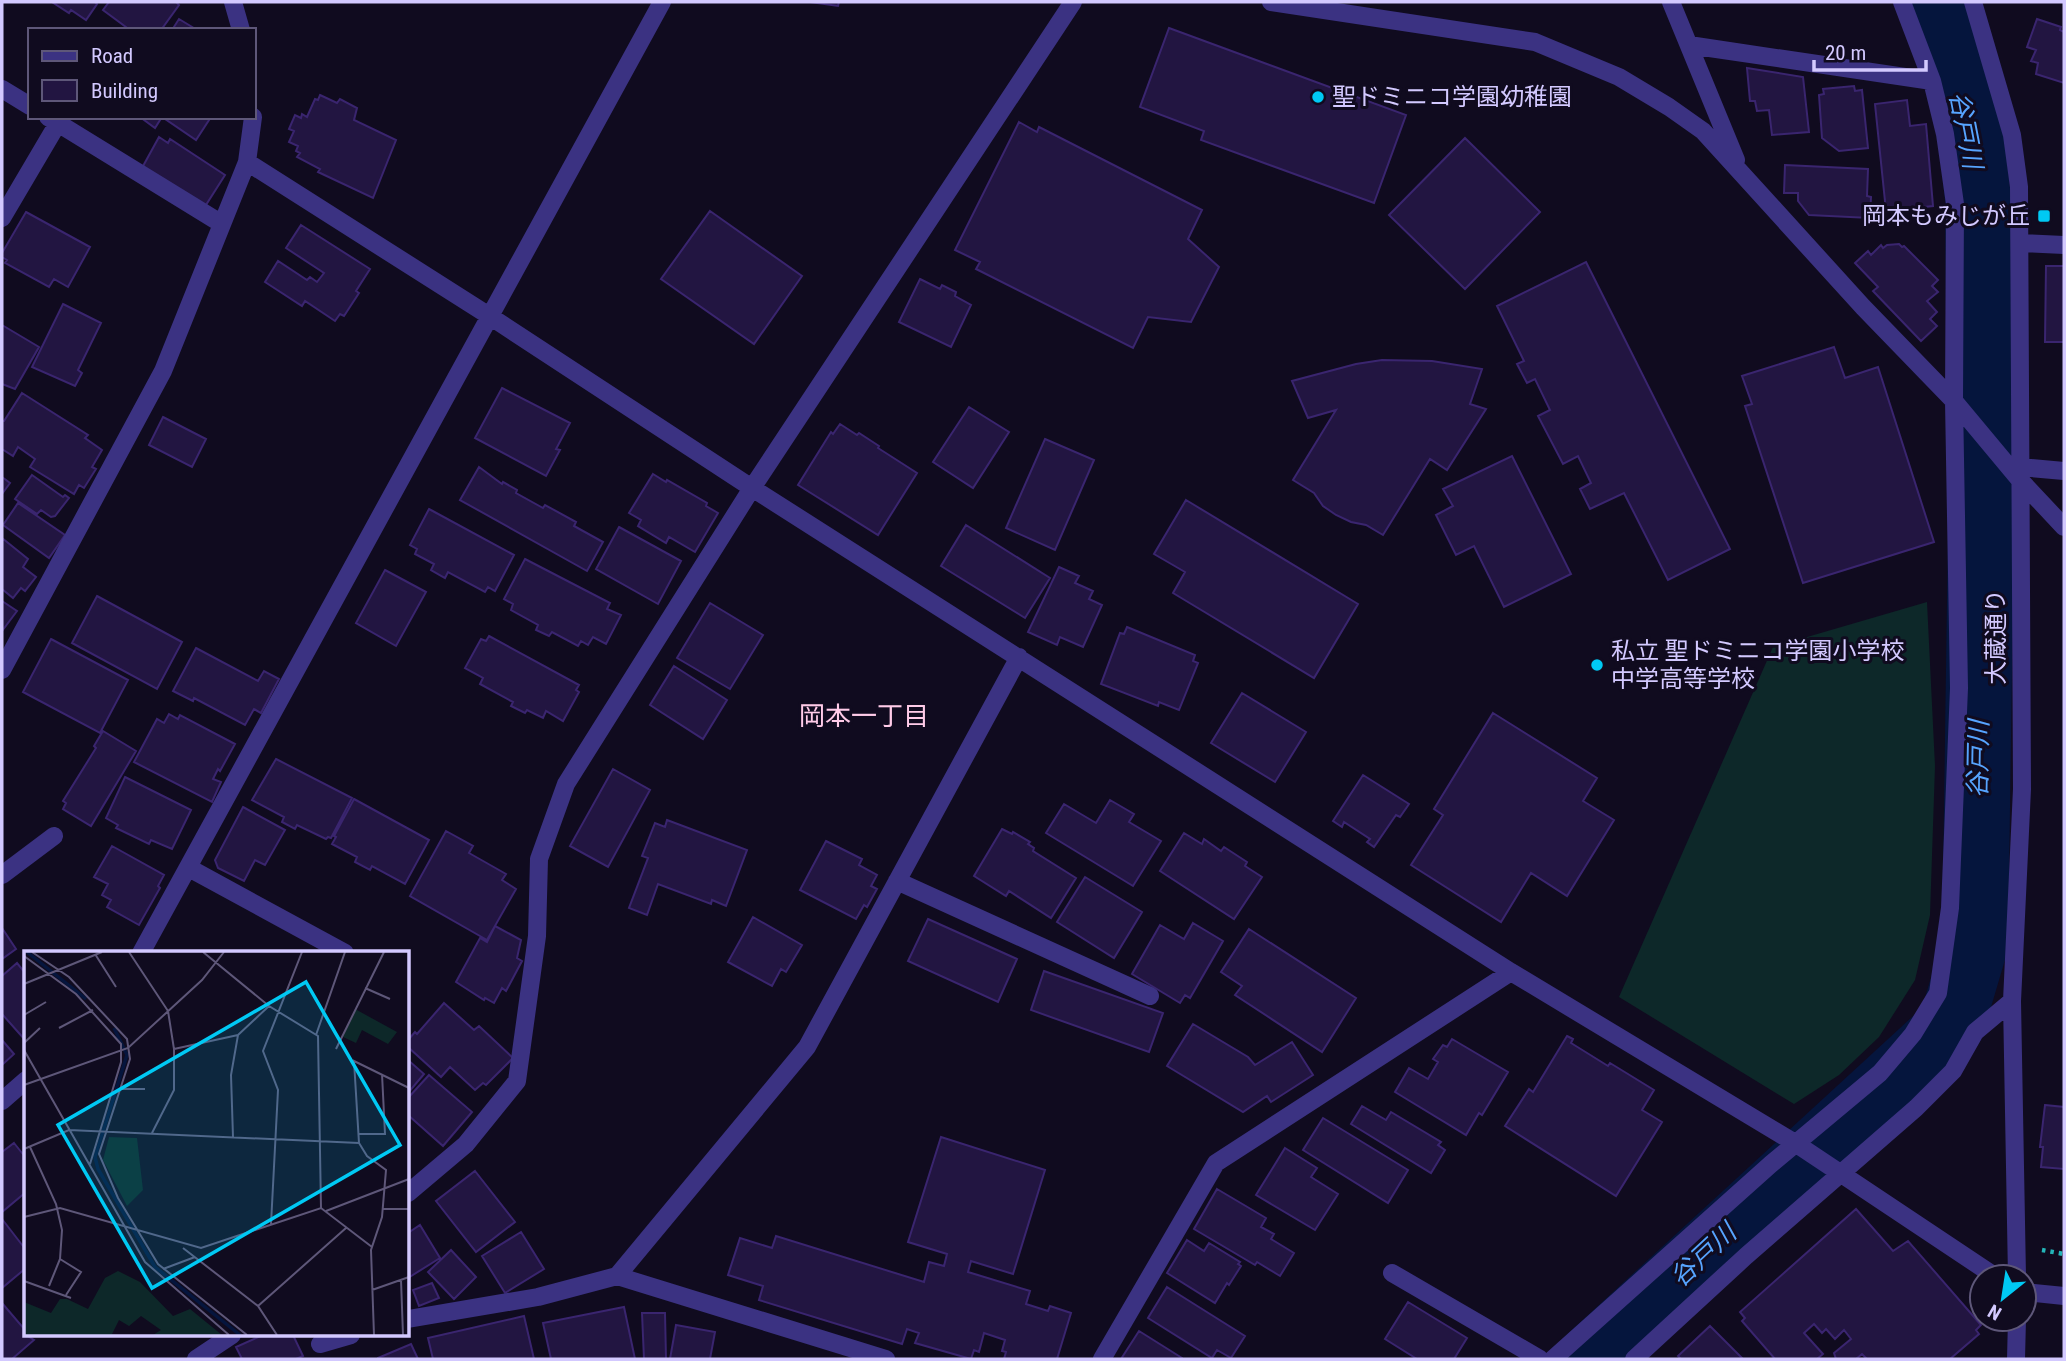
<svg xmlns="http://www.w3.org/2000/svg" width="2066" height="1361" font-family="'Roboto Condensed','Noto Sans JP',sans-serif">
	<rect width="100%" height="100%" fill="#100b1f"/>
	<path fill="#0d2829" d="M1927 602 1935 766 1930 915 1915 980 1879 1037 1839 1075 1794 1104 1619 997 1773 647Z"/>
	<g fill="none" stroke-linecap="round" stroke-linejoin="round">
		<path stroke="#05153d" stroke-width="66" d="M1589 1359 1951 1026 1975 945 1981 531 1978 199 1970 124 1944 31 1933 2"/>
	</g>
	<path fill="#221541" stroke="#3a256f" stroke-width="2" d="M52 2H95L97 4 86 20 71 10 69 13Z
		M109 2H176L179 5 161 30H130L103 10Z
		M810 2H839L838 6Z
		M179 19 197 30H172Z
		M2037 19 2061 27 2060 30 2064 32V83L2036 74 2038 63 2031 61 2036 50 2027 47Z
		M1169 28 1406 115 1374 203 1201 140 1204 131 1140 107Z
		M1747 68 1803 77 1809 132 1772 135 1769 110 1757 111 1755 101H1750Z
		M1854 86 1855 91 1862 90 1868 148 1839 151 1822 138 1819 95 1824 94 1823 89Z
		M320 95 337 103 340 99 357 108 354 120 396 140 373 198 318 172 320 169 297 157 300 153 296 151 298 146 289 142 294 131 289 129 295 115 301 118 302 114 307 117 315 99 318 100Z
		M1907 100 1910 126 1926 124 1933 206 1886 211 1875 104Z
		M140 117H211L196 140 162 117 155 128Z
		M1019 122 1037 132 1039 127 1202 210 1188 239 1219 267 1191 322 1148 317 1133 348 976 269 980 262 955 250Z
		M159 137 168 143 170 139 225 175 204 208 142 168Z
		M1465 138 1540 212 1465 289 1389 215Z
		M1785 165 1868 169 1867 196 1871 197 1870 218 1809 215 1798 201V193H1784Z
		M710 211 802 276 754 344 661 279Z
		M26 212 90 247 68 287 54 279 49 287 5 263 7 260 2 257V253Z
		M301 225 370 269 356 291 359 293 344 316 340 314 335 321 305 301 302 306 265 282 278 261 307 280 310 277 317 282 324 273 286 248Z
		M1899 244 1902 247 1904 246 1938 280 1932 286 1938 292 1927 301 1937 312 1930 319 1937 326 1921 341 1873 291 1878 287 1855 263 1868 251 1871 255 1881 245 1883 248 1887 245Z
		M1586 262 1730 549 1668 580 1624 493 1590 509 1580 489 1591 483 1578 456 1563 464 1538 416 1550 410 1535 379 1527 383 1517 364 1524 361 1497 306Z
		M2046 266H2064V342H2045Z
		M920 279 940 289 942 285 956 292 955 296 971 305 951 347 899 322Z
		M63 304 101 323 78 370 82 373 75 386 32 367Z
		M2 325 39 347 15 389 2 384Z
		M1834 347 1845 378 1878 367 1934 542 1803 583 1745 406 1752 404 1742 376Z
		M1382 360 1432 361 1482 369 1470 404 1486 409 1447 470 1430 459 1383 535 1366 525 1351 522 1336 515 1323 506 1314 493 1293 480 1336 410 1308 418 1292 381 1356 364Z
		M502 388 570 423 556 449 560 450 546 476 475 438Z
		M22 393 88 435 85 438 102 450 92 467 96 469 84 488 79 485 74 494 30 467 35 459 18 447 13 456 2 449V421H4Z
		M969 407 1009 432 973 488 933 462Z
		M163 417 206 439 192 467 149 445Z
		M840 424 857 435 859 433 879 446 878 448 917 473 878 535 798 485 831 432 833 434Z
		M1045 439 1094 460 1055 550 1006 528Z
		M1512 456 1571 574 1504 607 1474 546 1456 555 1436 515 1453 506 1443 489Z
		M479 467 502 484 503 482 517 490 516 493 543 508 545 505 576 522 574 526 603 542 587 571 460 500Z
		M653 474 666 482 667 480 707 503 706 506 718 513 695 552 669 537 666 543 638 526 641 520 629 513Z
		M32 475 63 497 65 495 69 498 55 516 51 517 41 510 37 514 15 499Z
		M2 477 10 483 2 494Z
		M1186 500 1358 604 1314 678 1173 593 1185 572 1154 554Z
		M18 503 65 535 49 558 3 525Z
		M429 509 514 555 495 591 488 587 485 592 448 572 445 578 431 570 434 564 415 554 417 549 410 545Z
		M966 525 1050 578 1025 618 941 566Z
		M619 527 681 561 658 604 596 569Z
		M2 538 28 559 23 567 36 577 25 591 21 588 13 598 2 589Z
		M525 559 610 603 607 609 621 615 606 644 593 637 588 645 581 641 578 646 552 632 549 636 536 630 538 625 511 610 513 604 504 599Z
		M1059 567 1079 576 1075 583 1093 591 1089 599 1102 605 1083 647 1060 637 1057 645 1028 632Z
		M385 570 426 592 396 646 356 623Z
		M97 596 182 642 157 689 72 643Z
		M2 601 17 611 2 631Z
		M710 603 763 635 730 689 677 658Z
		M1127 627 1195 655 1193 661 1198 663 1179 710 1159 702 1158 706 1101 684 1120 633 1124 634Z
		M489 636 579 685 576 690 579 692 563 721 546 711 543 718 527 710 525 713 511 706 513 702 480 684 483 678 465 668 481 639 486 641Z
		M51 639 128 680 100 733 23 692Z
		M196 648 258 681 264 671 279 679 261 713 254 709 245 725 194 698 193 701 173 691Z
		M674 666 727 700 703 739 650 705Z
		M1242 693 1306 732 1275 782 1211 743Z
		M1493 713 1597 778 1583 801 1614 820 1567 896 1531 873 1501 922 1411 865 1443 815 1434 809Z
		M169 714 178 719 180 715 235 744 220 771 218 769 213 779 221 782 212 802 134 762 157 719 164 723Z
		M103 731 136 751 91 826 63 809 66 803 63 801 96 748 94 746Z
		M276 759 352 798 331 838 328 837 326 839 297 825 295 829 282 822 284 817 252 800Z
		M613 769 650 790 608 867 570 846Z
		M1363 775 1409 804 1400 817 1396 815 1374 847 1367 842 1370 839 1344 822 1342 827 1333 821Z
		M125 777 191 810 172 849 151 840 149 844 116 828 118 825 106 818Z
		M354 799 429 840 405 884 372 866 370 870 355 862 357 857 332 844 336 837 334 836Z
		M1110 800 1134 814 1129 822 1161 841 1133 886 1046 833 1064 804 1096 823Z
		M243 807 285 830 265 865 255 860 244 881 218 868 215 860Z
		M667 820 747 850 726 906 712 900 711 904 658 884 647 915 629 908 648 858 642 856 655 823 665 827Z
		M1002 829 1012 834 1013 832 1030 842 1028 844 1034 848 1033 851 1076 878 1051 918 1009 891 1006 896 974 876Z
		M446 831 473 846 469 853 506 874 502 880 516 889 487 940 410 896Z
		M1184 833 1202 844 1204 839 1221 851 1224 847 1247 862 1245 866 1262 877 1234 919 1160 871Z
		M826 841 862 859 859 865 877 875 871 886 877 889 867 907 864 905 856 919 800 890Z
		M112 846 164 875 158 886 160 888 139 925 107 907 111 900 102 895 108 884 94 877Z
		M1085 877 1142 912 1114 958 1057 922Z
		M753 917 802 945 786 972 781 969 772 986 728 962Z
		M928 919 1017 959 998 1002 908 961Z
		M1193 923 1223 941 1190 998 1185 995 1180 1003 1132 974 1160 925 1184 939Z
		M495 926 521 940 517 958 522 961 506 991 502 988 494 1003 485 998 484 1000 456 982 480 938 487 942Z
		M2 928 16 949 2 959Z
		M1249 929 1356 998 1322 1052 1235 995 1242 986 1221 972Z
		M17 963 26 974V1041L2 1014V976Z
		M1044 971 1163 1013 1149 1052 1031 1010Z
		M444 1003 474 1030 479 1026 513 1058 486 1085 483 1083 475 1090 450 1067 441 1077 408 1047V1040L415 1032 417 1034Z
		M1193 1024 1248 1057 1255 1065 1292 1042 1313 1075 1271 1102 1267 1096 1243 1112 1167 1066Z
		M1567 1036 1573 1039 1571 1043 1608 1066 1610 1063 1654 1090 1642 1110 1662 1122 1616 1196 1505 1126 1529 1089 1533 1092Z
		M1452 1039 1508 1072 1482 1115 1479 1113 1466 1135 1395 1092 1409 1068 1428 1079 1438 1062 1433 1059 1443 1045 1447 1047Z
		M2 1040 14 1054 2 1065Z
		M408 1060 424 1074 408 1093Z
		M429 1075 472 1112 443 1146 408 1115V1098Z
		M2045 1105 2064 1107V1169L2041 1167 2043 1147H2040Z
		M1362 1106 1386 1120 1391 1112 1441 1142 1438 1145 1445 1150 1431 1173 1351 1124Z
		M1323 1118 1408 1170 1388 1203 1303 1150Z
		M941 1137 1045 1170 1013 1274 971 1261 968 1272 1030 1291 1026 1304 1048 1311 1050 1306 1071 1313 1057 1359H1004L1006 1352 1002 1351 1005 1340 984 1333 979 1352 974 1350 971 1359 915 1343 919 1333 907 1329 902 1344 759 1300 763 1286 728 1275 740 1238 772 1248 776 1236 924 1282 929 1262 944 1266 947 1254 908 1242Z
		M14 1143 26 1158V1192L2 1212V1152Z
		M1285 1148 1317 1168 1311 1177 1338 1194 1315 1230 1256 1195Z
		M475 1171 515 1222 476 1252 436 1201Z
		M1217 1189 1266 1218 1261 1227 1274 1234 1271 1239 1294 1253 1280 1276 1257 1262 1255 1265 1194 1229Z
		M1856 1209 1893 1251 1908 1241 1981 1325 1976 1330 1979 1334 1950 1359H1867L1862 1354 1856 1359H1836L1834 1353 1851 1339 1844 1330 1835 1339 1826 1329 1822 1333 1814 1324 1804 1333 1823 1354 1817 1359H1775L1742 1321 1745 1318 1740 1312Z
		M2 1219 26 1250V1268L2 1288Z
		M420 1225 440 1258 408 1278V1233Z
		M521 1232 544 1269 505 1293 482 1256Z
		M1187 1240 1204 1251 1209 1243 1240 1262 1238 1264 1241 1266 1229 1285 1227 1283 1215 1303 1167 1273Z
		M451 1250 476 1277 454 1299 428 1272Z
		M432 1283 439 1298 419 1306 413 1290Z
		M1167 1287 1245 1336 1231 1358 1217 1350 1212 1358 1148 1318Z
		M1408 1302 1467 1338 1454 1359H1417L1385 1339Z
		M2 1303 26 1331V1335L34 1340 12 1359H2Z
		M624 1307 635 1359H551L543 1323Z
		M642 1313H665L666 1359H644Z
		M524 1316 534 1359H433L428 1338Z
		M676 1325 715 1332 710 1359H670Z
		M1710 1326 1743 1359H1681L1678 1356Z
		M1139 1331 1182 1358V1359H1121Z
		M263 1335H293L303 1356 296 1359H242L236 1347Z
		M411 1344 418 1359H378V1358Z"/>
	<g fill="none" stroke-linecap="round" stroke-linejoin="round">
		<path stroke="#24b5b8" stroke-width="4.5" stroke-dasharray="3.5 5" stroke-linecap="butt" d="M2042 1250 2064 1254"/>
		<path stroke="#3b3282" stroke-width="18" d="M233 2 241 30
			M1271 2 1535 42 1619 77 1669 107 1703 131 1863 307 1954 401 2019 479 2064 527
			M1671 2 1736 160
			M1973 2 2012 135 2019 187 2022 789 2012 1001 2017 1277
			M1689 45 1932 81
			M2 89 30 106
			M48 117 222 224
			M247 162 491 317 752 488 1511 972 1795 1143 1996 1277
			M2 218 58 123
			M2021 243 2064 245
			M2019 467 2064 471
			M2 670 163 371 247 162 253 117
			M189 868 345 953
			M2 875 54 836
			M897 881 1150 996
			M141 953 662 2
			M2 1101 26 1080
			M408 1193 466 1144 517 1081 537 936 539 859 566 784 752 488 1073 2
			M1392 1273 1540 1359
			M617 1276 886 1359
			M2024 1292 2064 1296
			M408 1319 538 1297 617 1276 807 1047 1019 657
			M320 1344 351 1335
			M196 1359 232 1335
			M1102 1359 1216 1163 1511 972
			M1553 1359 1771 1164 1880 1073 1913 1034 1938 993 1950 908 1959 688 1954 401 1955 204 1945 134 1932 81 1902 2
			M1634 1359 1746 1256 1916 1108 1953 1071 1975 1032 2012 1001
			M2016 1359 2017 1319"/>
	</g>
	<g fill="#00c9f4" stroke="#100b1f" stroke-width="2.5">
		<circle cx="1318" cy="97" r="7"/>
		<rect x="2037" y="209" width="14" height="14" rx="3.5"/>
		<circle cx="1597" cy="665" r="7"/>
	</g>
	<g text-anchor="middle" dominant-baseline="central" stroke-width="6" stroke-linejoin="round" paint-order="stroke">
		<g font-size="24" fill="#d3c9ff" stroke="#100b1f" text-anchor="start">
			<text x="1332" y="97">聖ドミニコ学園幼稚園</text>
			<text x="2030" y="216" text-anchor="end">岡本もみじが丘</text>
			<text x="1611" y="651">私立 聖ドミニコ学園小学校<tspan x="1611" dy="28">中学高等学校</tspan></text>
		</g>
		<g font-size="24" fill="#d3c9ff" stroke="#100b1f">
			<text transform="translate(1996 637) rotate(-90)">大蔵通り</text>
		</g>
		<g font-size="26" font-style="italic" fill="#57a4ff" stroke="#100b1f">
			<text transform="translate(1966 130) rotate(79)">谷戸川</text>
			<text transform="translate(1978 759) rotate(-89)">谷戸川</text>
			<text transform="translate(1703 1255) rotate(-43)">谷戸川</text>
		</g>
		<g font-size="26" fill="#ffcbe8" stroke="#100b1f">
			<text x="864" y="716">岡本一丁目</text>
		</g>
	</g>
	<g transform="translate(24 951)">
		<rect width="385" height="385" fill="#100b1f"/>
		<path d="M94 320 116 331 149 365 166 358 198 384H129L137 379 117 365 105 375 95 369 88 383 95 384H0V351L27 362 36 348H43L64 358 81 327Z" fill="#0d2829"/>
		<path d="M331 58 373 81 364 93 338 79 332 92 319 86ZM85 186 113 187 119 239 103 255 79 209Z" fill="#0d2829"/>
		<path fill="none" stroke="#05153d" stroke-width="3.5" d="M3 1 62 48M90 77 103 104 71 206 74 218 131 316 216 384"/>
		<path fill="none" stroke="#5e5779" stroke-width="2" d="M8 1 45 26 103 88 106 108 75 203 94 247 134 313 223 384M105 1 144 60 150 98V139L128 182M179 1 245 55 294 85 297 257M71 3 92 36M0 5 52 43 97 93V111L66 213M0 33 78 1M341 37 366 48M0 64 22 51M35 77 69 59M292 84 321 1M0 92 16 77M150 98 214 84M312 98 360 1M0 99 121 311 205 384M0 134 104 97 178 29 200 1M96 138H121M334 183H361L358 123M209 186 207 124 214 84 245 55M6 196 32 253 38 279 36 308 25 335M0 198 45 179 335 192M359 258H385M302 260 385 228M0 266 36 257 177 297 297 257 348 296M247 273 254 139 239 100 278 1M159 297 234 355 253 384M36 308 57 321 42 344M139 318 171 306M377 329 379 384M0 330 47 347M348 339 385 326M234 355 322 277M350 384 347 299 358 266 362 219 343 205 335 192 330 110 385 137"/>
		<path fill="#00c9f4" fill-opacity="0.15" stroke="#00c9f4" stroke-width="3.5" d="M282 31 376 194 128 337 34 174Z"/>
		<rect width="385" height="385" fill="none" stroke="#d3c9ff" stroke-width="3.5"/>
	</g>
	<rect width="2066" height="1361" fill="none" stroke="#d3c9ff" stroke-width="7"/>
	<rect x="28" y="28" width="228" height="91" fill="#100b1f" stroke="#5e5779" stroke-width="2"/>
	<rect x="42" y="51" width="35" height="10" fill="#3b3282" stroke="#5e5779" stroke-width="2"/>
	<text x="91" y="63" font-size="21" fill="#d3c9ff">Road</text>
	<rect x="42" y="80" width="35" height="21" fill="#221541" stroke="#5e5779" stroke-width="2"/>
	<text x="91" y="98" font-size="21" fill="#d3c9ff">Building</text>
	<g transform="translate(2003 1298) rotate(210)"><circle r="33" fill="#100b1f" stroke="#5e5779" stroke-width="2"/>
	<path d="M0-5L12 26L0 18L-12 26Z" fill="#00c9f4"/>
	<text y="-10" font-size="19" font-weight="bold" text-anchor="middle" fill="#d3c9ff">N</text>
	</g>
	<path d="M1814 60v10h112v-10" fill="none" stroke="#d3c9ff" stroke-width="3.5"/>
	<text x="1825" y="60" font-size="21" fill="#d3c9ff" stroke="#100b1f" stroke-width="5" paint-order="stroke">20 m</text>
</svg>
